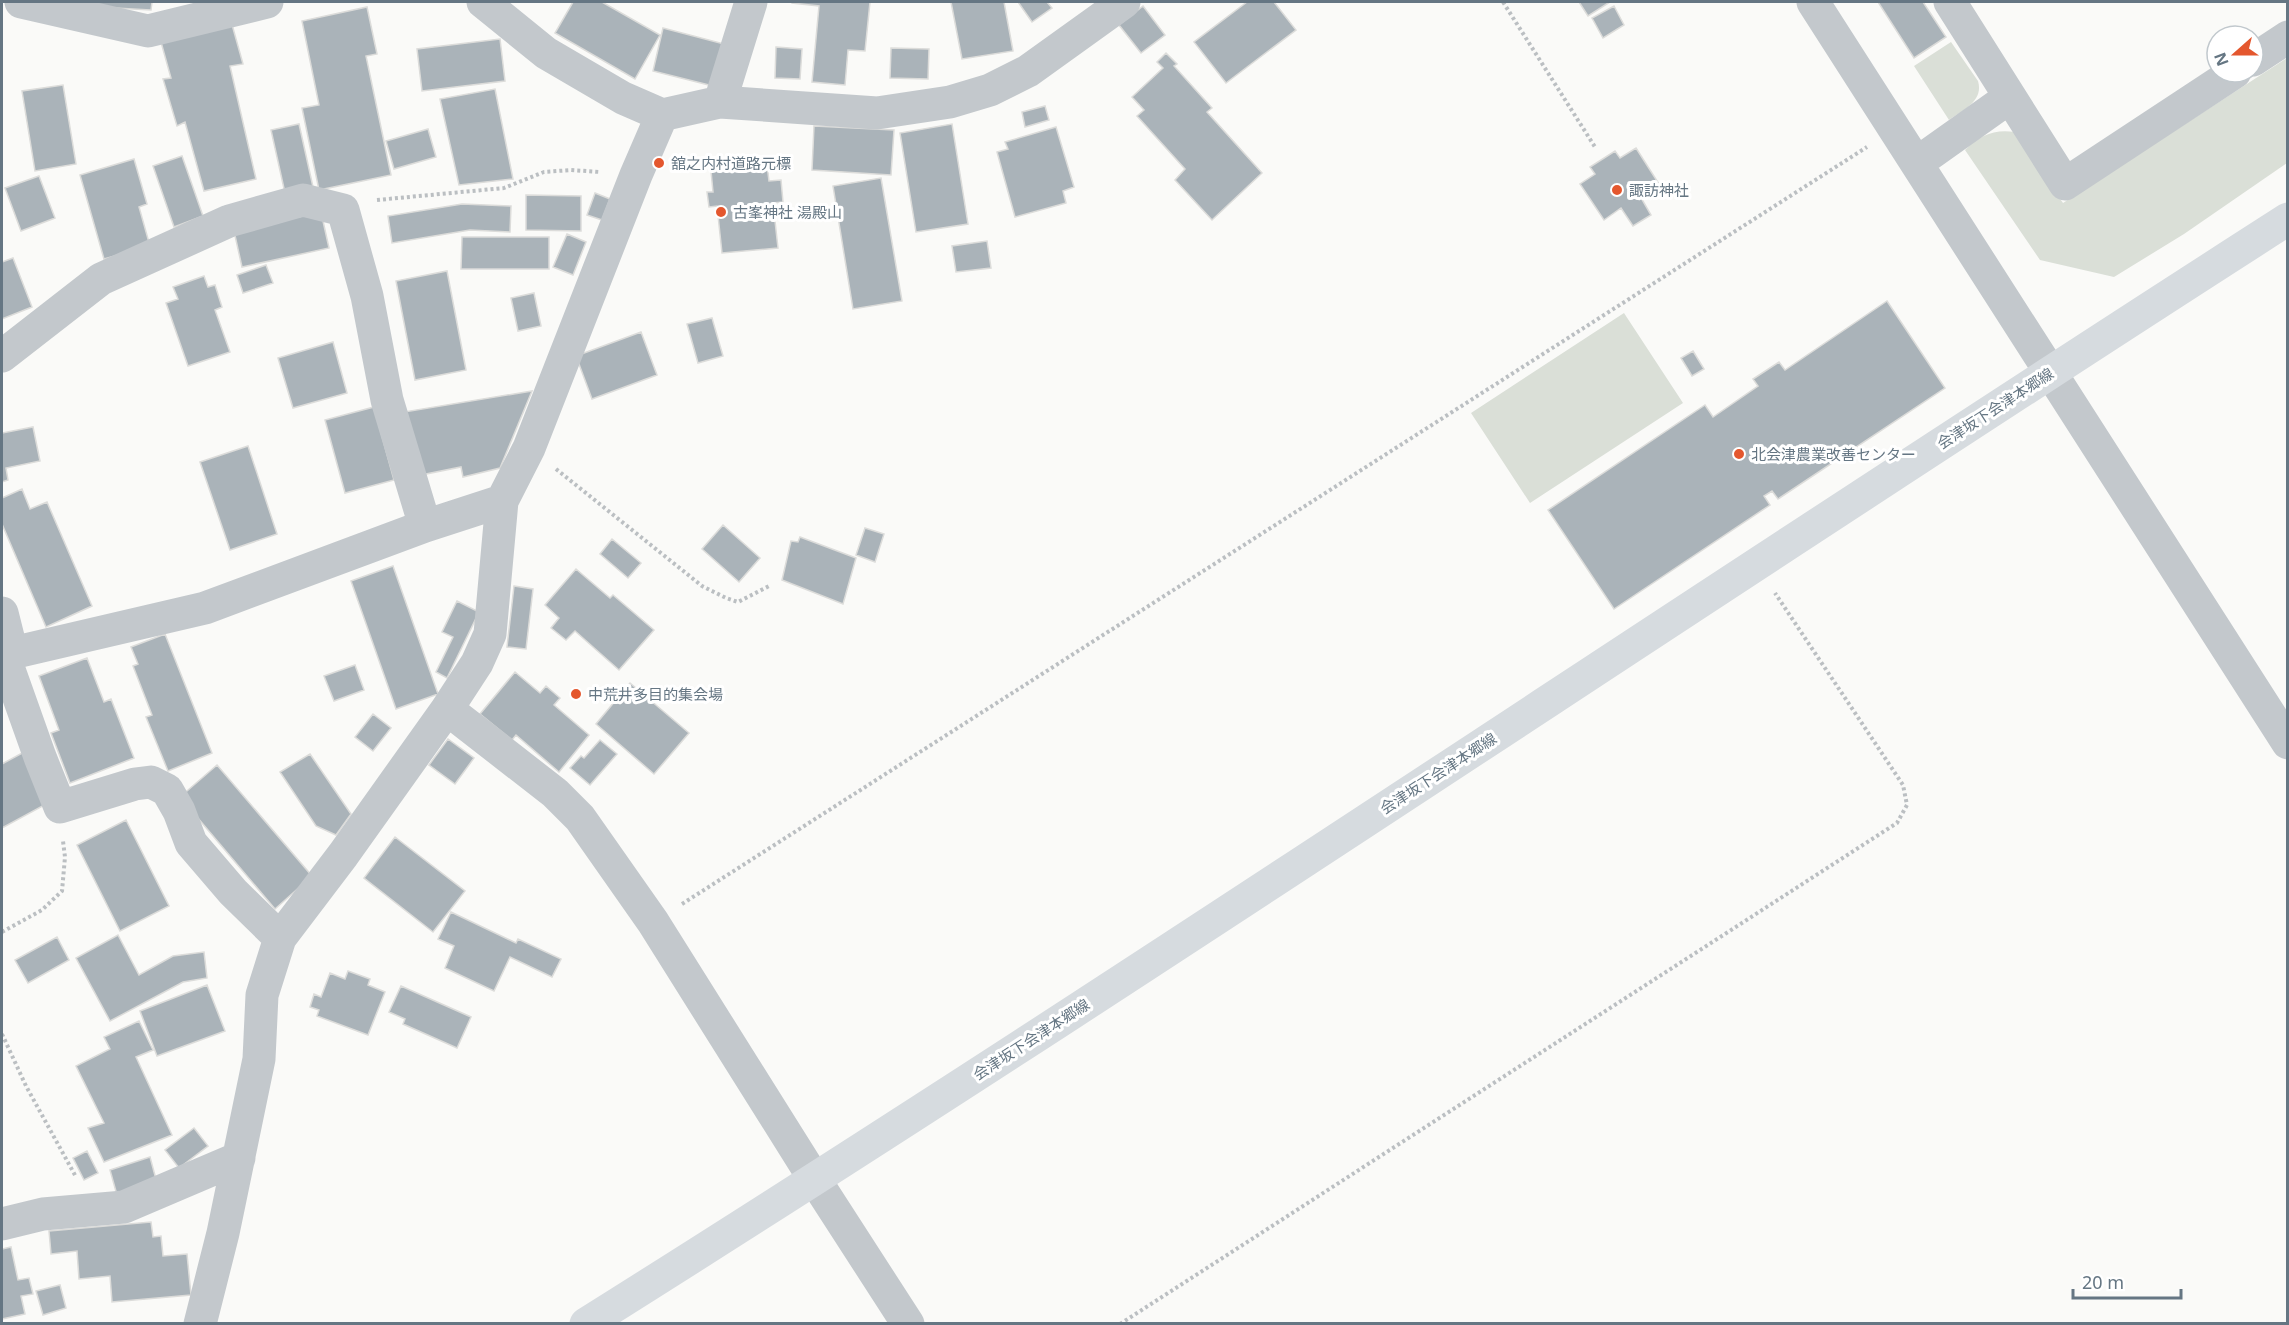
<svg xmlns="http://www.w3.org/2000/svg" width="2289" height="1325" font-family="'Noto Sans','Noto Sans JP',sans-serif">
	<rect width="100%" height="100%" fill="#fafaf8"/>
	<path fill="#dadfd7" d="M1951 42 1978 81C1984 101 1963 110 1949 120L1914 66Z
		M2287 58V163L2184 234 2114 277 2040 260 1965 150C1980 135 1994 129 2015 132L2063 203Z
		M1624 313 1683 403 1530 503 1471 413Z"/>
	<path fill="#aab3b9" stroke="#dcdcda" stroke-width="1.5" d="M97 2H152L151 10 97 7Z
		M573 2H602L660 35 635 79 555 33Z
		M792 2H870L865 51 848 50 845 85 812 82 819 6 792 3Z
		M951 2H1004L1013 51 962 59Z
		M1018 2H1047L1052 8 1032 22Z
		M1247 2H1274L1296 30 1226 83 1194 42Z
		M1579 2H1610L1588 16Z
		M1878 2H1923L1946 37 1914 58Z
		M1143 6 1165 35 1141 53 1119 25Z
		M1614 6 1624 25 1603 38 1592 18Z
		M367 7 377 54 366 56 391 175 319 190 302 108 319 105 302 21Z
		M231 21 243 64 230 66 256 179 204 191 185 122 177 126 163 79 171 78 161 42Z
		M663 28 724 44 713 86 653 71Z
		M500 39 505 81 422 91 417 49Z
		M776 47 802 49 800 79 775 78Z
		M891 48 929 49 928 79 890 78Z
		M1166 53 1177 64 1174 66 1212 108 1207 112 1262 173 1212 220 1175 180 1185 169 1137 116 1144 110 1132 97 1163 68 1157 62Z
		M63 85 76 164 35 171 22 91Z
		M495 89 513 179 459 185 440 99Z
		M1045 106 1049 120 1025 127 1022 112Z
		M299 124 313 187 285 193 271 130Z
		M952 124 968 224 916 232 900 133Z
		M814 126 894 130 891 175 812 170Z
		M1056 127 1074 187 1063 191 1066 203 1015 217 997 152 1008 149 1005 142Z
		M428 129 436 157 394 169 386 141Z
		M1636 148 1659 184 1640 196 1651 215 1633 226 1621 208 1604 220 1580 184 1595 174 1590 167 1615 151 1620 158Z
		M182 156 203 216 174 227 153 166Z
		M134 159 147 204 139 207 150 246 104 259 80 175Z
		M767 165 769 181 781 180 783 202 773 203 778 248 722 253 717 206 709 207 707 192H713L711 171Z
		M39 176 55 218 21 231 5 188Z
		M881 178 902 301 853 309 833 186Z
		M595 193 610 199 602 220 587 215Z
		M526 195 581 196V231L526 230Z
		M462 204 511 206 510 232 470 230 392 243 388 216Z
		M321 212 329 248 242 267 234 231Z
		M567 234 586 242 573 275 553 267Z
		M462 237H549V269H461Z
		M987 241 991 268 956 272 952 246Z
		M13 258 32 307 2 319V262Z
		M266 265 273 283 243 293 237 275Z
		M447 271 466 370 415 380 396 281Z
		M204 276 208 287 215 285 222 307 215 310 230 352 188 366 166 303 178 299 173 287Z
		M534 293 541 326 518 331 511 298Z
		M1887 301 1945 388 1778 499 1772 491 1764 496 1770 505 1614 609 1548 510 1705 405 1713 417 1758 386 1753 379 1779 362 1785 370Z
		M712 318 723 356 698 363 687 324Z
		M641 332 657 375 592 399 576 356Z
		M333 342 347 393 293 408 278 358Z
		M1693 351 1704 369 1692 376 1681 358Z
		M532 391 500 468 463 477 461 467 416 476 404 412Z
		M374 407 394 480 345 493 325 420Z
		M33 427 40 461 6 468 8 480 2 482V433Z
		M248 446 277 534 230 550 200 462Z
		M22 489 30 509 47 502 92 606 46 627 2 524V498Z
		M723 525 760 558 739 582 702 549Z
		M865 528 884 534 875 562 856 555Z
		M800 537 856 558 843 604 782 580 791 541 798 542Z
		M612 539 641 563 628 578 600 554Z
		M393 566 438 694 396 709 351 581Z
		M576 569 610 598 613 595 654 630 619 670 575 631 566 640 551 628 559 618 545 605Z
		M514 586 533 589 526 649 507 647Z
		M457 601 479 612 447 678 436 672 453 637 442 632Z
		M165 634 212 753 168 771 146 717 152 715 133 666 138 664 131 647Z
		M87 658 104 702 111 699 134 758 70 783 51 733 59 730 39 676Z
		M355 665 364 690 334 701 324 676Z
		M515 672 540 693 546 686 560 698 554 705 589 735 559 772 516 735 512 740 480 714Z
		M630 683 689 733 654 774 596 724Z
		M373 714 391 728 373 751 355 737Z
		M448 739 474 758 455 784 429 765Z
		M600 740 617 754 590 785 570 768 581 756 584 758Z
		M24 752 50 802 2 828V764Z
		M310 754 351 814 336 835 316 826 280 772Z
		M217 765 312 876 275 909 180 797Z
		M126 820 169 906 120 931 77 845Z
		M395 837 465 891 433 932 364 878Z
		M451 912 516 943 518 939 561 959 552 977 510 957 494 991 445 968 454 946 438 939Z
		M118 935 139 975 173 956 204 952 207 978 183 982 110 1021 76 958Z
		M57 937 69 960 28 983 15 960Z
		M348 971 370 979 368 985 385 992 368 1035 317 1016 319 1010 310 1007 314 994 321 997 330 973 345 979Z
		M207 985 225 1031 157 1056 140 1011Z
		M401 986 471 1017 457 1048 403 1024 405 1019 389 1012Z
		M139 1021 153 1050 136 1057 172 1135 104 1162 88 1128 104 1123 76 1066 110 1049 104 1037Z
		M194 1128 208 1146 179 1168 165 1150Z
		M87 1151 98 1173 84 1180 73 1158Z
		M150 1157 157 1183 117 1195 110 1170Z
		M151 1222 153 1237 161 1236 163 1256 187 1254 191 1295 112 1302 110 1276 79 1279 77 1251 51 1254 49 1231Z
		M11 1247 18 1280 29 1278 33 1294 21 1296 25 1314 2 1319V1249Z
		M60 1285 66 1308 43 1315 36 1291Z"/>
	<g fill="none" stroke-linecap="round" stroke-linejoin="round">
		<path stroke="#bbbfc2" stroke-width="4" stroke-dasharray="3 3" stroke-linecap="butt" d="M1503 2 1595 147
			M377 200 504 188 544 172 571 170 600 172
			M556 469 702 586 726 598 738 602 771 585
			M682 904 1867 147
			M2 932 42 910 62 891 65 857 63 841
			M2 1034 26 1086 76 1177
			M1120 1324 1897 823 1907 805 1903 785 1775 593"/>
		<path stroke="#c3c8cc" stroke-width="33" d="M21 2 148 31 267 2
			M483 2 546 53 623 98 662 115
			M1813 2 2288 743
			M1950 2 2065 184 2235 72
			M2253 60 2288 37
			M720 102 751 2
			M1917 163 2010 97
			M2 356 101 279 229 221 303 200 343 210 367 296 387 400 425 526 502 501
			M2 613 12 653 8 667 40 757 60 807 135 784 151 782 167 790 179 811 191 843 233 892 280 938
			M12 653 205 608 425 526
			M2 1224 43 1214 124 1207 239 1158
			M200 1324 223 1233 259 1059 262 995 280 938 343 855 447 709
			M908 1324 815 1180 653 922 580 818 555 793 447 709 477 663 490 634 502 501 529 448 636 175 662 115 720 102 877 113 950 102 990 90 1028 71 1124 2"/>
		<path stroke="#d6dbdf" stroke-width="33" d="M586 1324C1159 964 1718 584 2288 219"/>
	</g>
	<g fill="#e4572e" stroke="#fff" stroke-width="2">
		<circle cx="659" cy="163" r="6"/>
		<circle cx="1617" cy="190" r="6"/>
		<circle cx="721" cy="212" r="6"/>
		<circle cx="1739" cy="454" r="6"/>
		<circle cx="576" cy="694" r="6"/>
	</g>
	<g text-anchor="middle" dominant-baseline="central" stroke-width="6" stroke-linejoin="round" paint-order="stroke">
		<g font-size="15" fill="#657683" stroke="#fff" text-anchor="start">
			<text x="671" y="163">舘之内村道路元標</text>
			<text x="1629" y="190">諏訪神社</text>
			<text x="733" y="212">古峯神社 湯殿山</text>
			<text x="1751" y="454">北会津農業改善センター</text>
			<text x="588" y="694">中荒井多目的集会場</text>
		</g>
		<g font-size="15" fill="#657683" stroke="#fff">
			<text transform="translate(1995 408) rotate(-33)">会津坂下会津本郷線</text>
			<text transform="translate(1438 773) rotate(-33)">会津坂下会津本郷線</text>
			<text transform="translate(1031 1039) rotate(-33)">会津坂下会津本郷線</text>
		</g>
	</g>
	<rect width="2289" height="1325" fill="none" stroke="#657683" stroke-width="6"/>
	<g transform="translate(2235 54) rotate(249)"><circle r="28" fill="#ffffff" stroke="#c1c8cd" stroke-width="1.5"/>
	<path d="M0-4.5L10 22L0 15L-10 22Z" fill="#e4572e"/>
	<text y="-9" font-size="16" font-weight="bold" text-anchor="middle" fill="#657683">N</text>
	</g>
	<path d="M2073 1289v9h108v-9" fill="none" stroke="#657683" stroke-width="3"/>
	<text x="2082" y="1289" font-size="18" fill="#657683" stroke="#ffffff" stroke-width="4.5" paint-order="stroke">20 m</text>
</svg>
